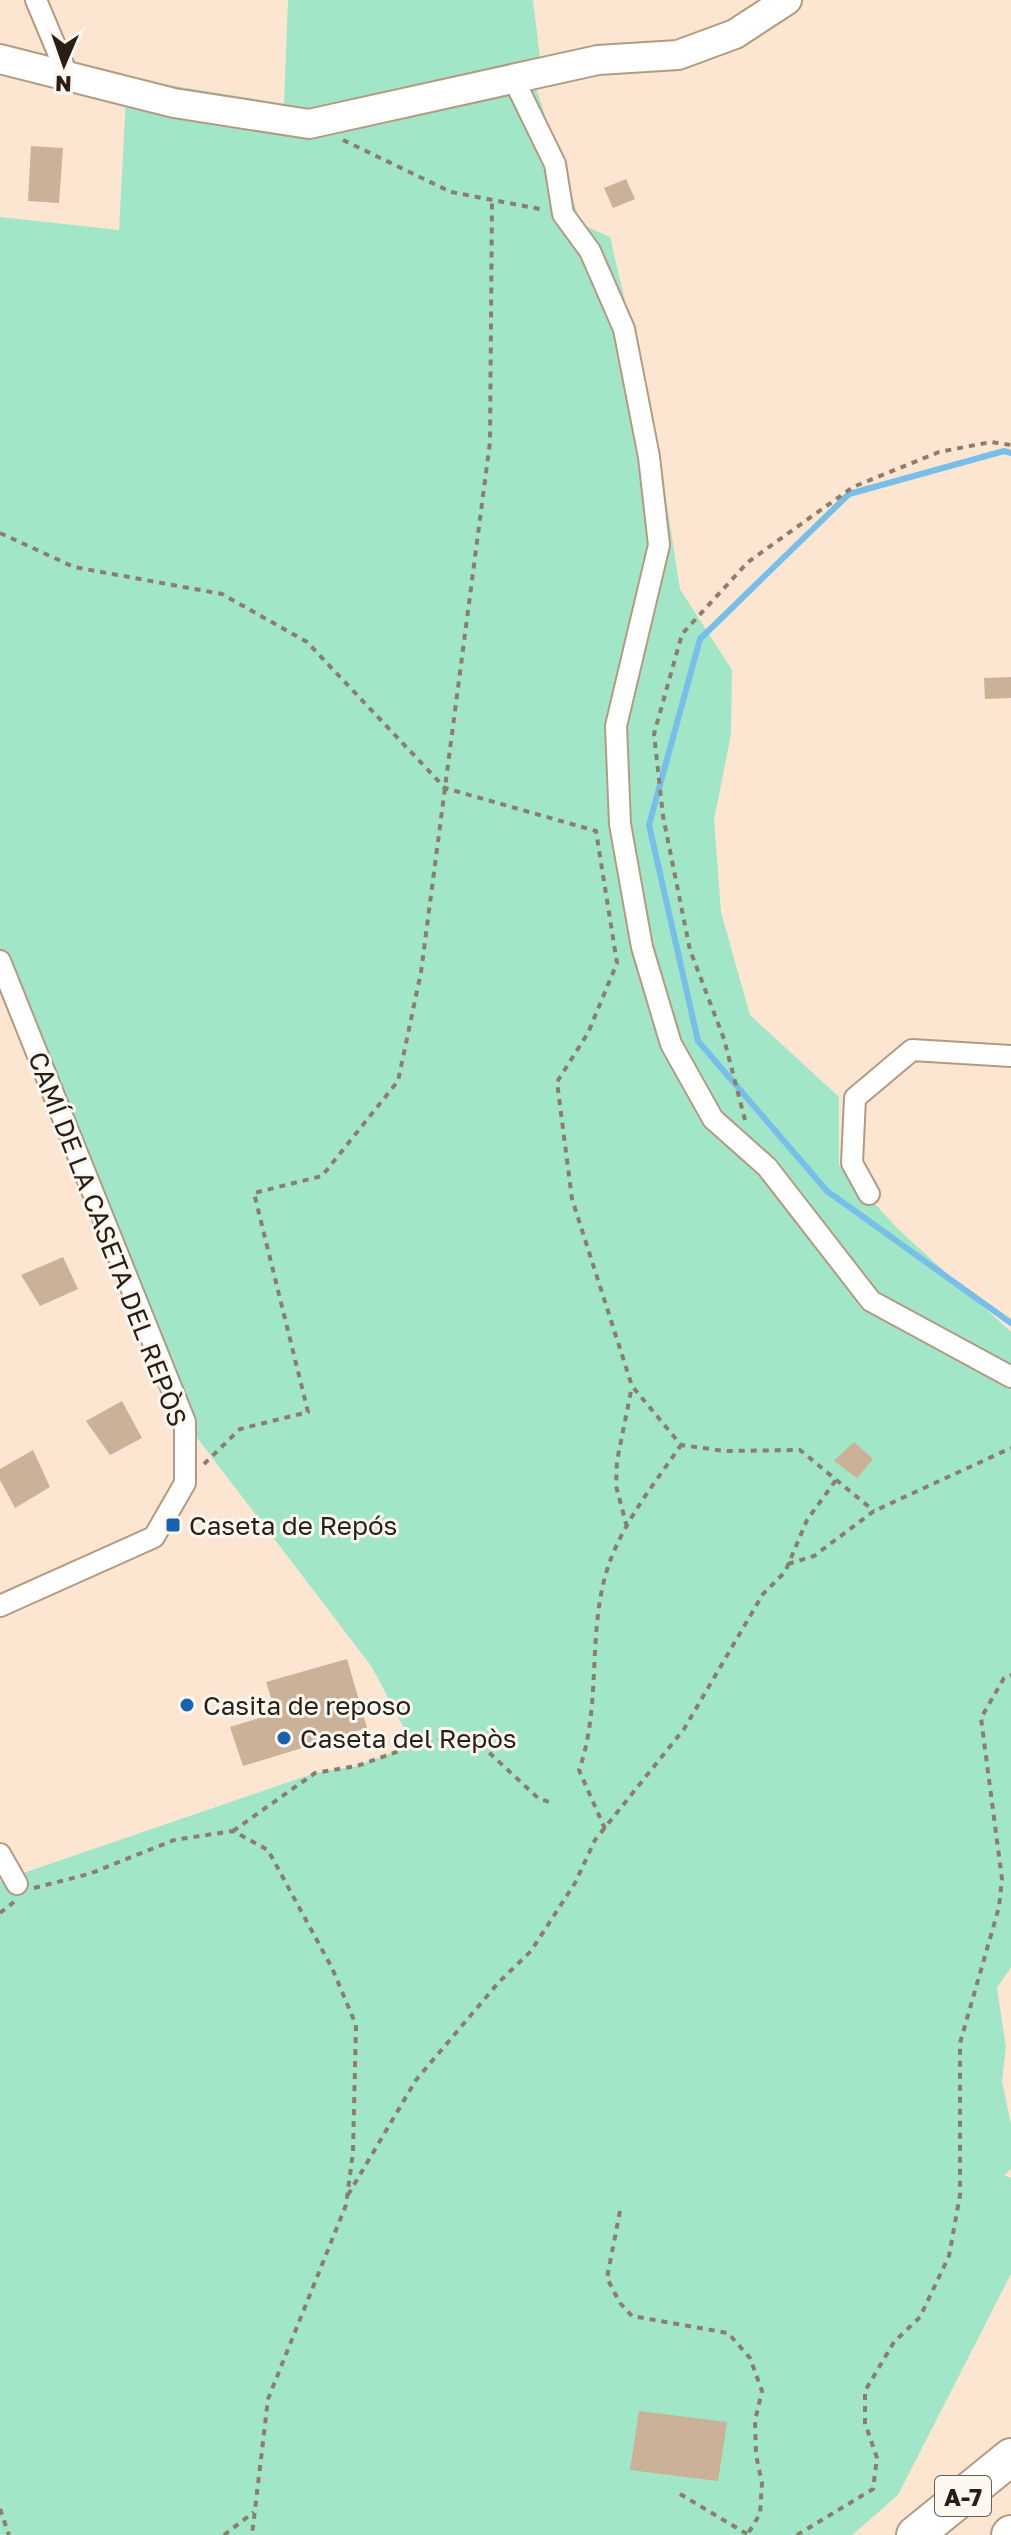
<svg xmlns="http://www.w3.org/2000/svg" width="1011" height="2535" font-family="'Golos Text',sans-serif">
	<rect width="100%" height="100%" fill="#fce6d1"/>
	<path fill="#a1e6c7" d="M288 0H533L540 58 535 85 581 224 610 237 655 428 680 589 732 670 731 734 714 820 721 912 750 1015 839 1097V1165L898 1229 1011 1332V1967L997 1988 1006 2047 1002 2081 1011 2124V2169L1004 2175 1011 2178V2274L898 2495 852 2535H0V1881L315 1773 357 1766 413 1745 372 1667 185 1422 0 961V217L119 230 127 78 284 104Z"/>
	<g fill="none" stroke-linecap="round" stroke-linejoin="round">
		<path stroke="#77bfe9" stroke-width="6" d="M1011 453 1004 451 849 494 700 639 649 825 698 1041 827 1191 1011 1323"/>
	</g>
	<path fill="#cab197" d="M31 146 63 148 59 203 28 201Z
		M626 179 635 199 613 208 604 188Z
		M1011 677V698L985 699 984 678Z
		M63 1257 78 1289 40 1306 21 1275Z
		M122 1401 142 1438 110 1455 86 1421Z
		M854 1442 873 1459 857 1478 834 1461Z
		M33 1450 50 1487 15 1508 0 1480V1469Z
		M347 1659 367 1728 243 1766 230 1727 276 1713 266 1682Z
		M639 2411 727 2422 718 2481 630 2470Z"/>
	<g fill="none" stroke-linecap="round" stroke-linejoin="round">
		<defs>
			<path id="street" d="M36 0 67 74
				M512 76 555 164 563 214 590 251 624 329 649 457 659 545 616 726 620 824 642 947 671 1044 713 1119 767 1167 871 1301 1011 1377
				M0 961 185 1422V1483L154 1537 0 1606
				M869 1194 852 1163 855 1098 912 1050 1011 1056
				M0 1854 17 1884"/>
			<path id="secondary" d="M0 59 174 103 309 124 598 60 678 55 735 34 787 0"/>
			<path id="highway" d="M915 2535 1011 2457
				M1010 2535 1011 2534"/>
		</defs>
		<use href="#street" stroke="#b39b81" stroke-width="24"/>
		<use href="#secondary" stroke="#b39b81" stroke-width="32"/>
		<use href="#highway" stroke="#b39b81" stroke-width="40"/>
		<path stroke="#8c7d6d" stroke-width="4" stroke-dasharray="6 6" stroke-linecap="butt" d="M343 140 451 192 545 210
			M0 533 74 567 222 594 307 642 445 788 596 831 617 963 588 1033 557 1082 572 1199 632 1386 681 1445 725 1451 800 1450 874 1511
			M745 1120 724 1039 690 950 663 816 654 734 682 634 748 562 853 487 939 452 991 442 1011 445
			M204 1464 240 1429 308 1412 254 1193 322 1176 398 1081 421 972 490 442 492 200
			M627 1527 616 1486 617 1461 632 1386
			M788 1564 814 1556 874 1511 1011 1448
			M605 1829 579 1770C601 1709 588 1640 605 1577 618 1528 653 1486 681 1445
			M233 1831 315 1773 357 1766 413 1746 468 1733 538 1798 552 1803
			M34 1888 89 1874 174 1840 233 1831 268 1850 332 1968 356 2025 353 2152 346 2205 268 2399 252 2535
			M0 1913 14 1902
			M348 2195 416 2080 499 1982 531 1951 575 1883 595 1840 684 1729 763 1594 785 1572 807 1520 836 1480
			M620 2211 607 2278 620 2303 632 2316 728 2333 750 2358 762 2391 755 2421 756 2455 762 2483 760 2514 747 2535
			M680 2494 747 2534
			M0 2509 9 2535
			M224 2535 254 2512
			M797 2535 873 2489 877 2458 865 2423V2391L894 2342 920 2317 949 2256 960 2195V2043L999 1907 1002 1879 981 1718 1004 1678 1011 1675"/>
		<use href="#street" stroke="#fff" stroke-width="20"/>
		<use href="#secondary" stroke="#fff" stroke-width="28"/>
		<use href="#highway" stroke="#fff" stroke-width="36"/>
	</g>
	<g fill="#1762b1" stroke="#fcf7f1" stroke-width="3">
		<rect x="165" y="1517" width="16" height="16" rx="4"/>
		<circle cx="187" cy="1705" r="8"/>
		<circle cx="284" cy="1738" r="8"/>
	</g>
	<g text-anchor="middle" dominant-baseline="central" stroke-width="6" stroke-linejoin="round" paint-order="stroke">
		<rect fill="#fcf7f1" stroke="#685f56" stroke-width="2" x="935" y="2476" width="56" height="40" rx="6"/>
		<g font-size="24" font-weight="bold" fill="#281e14">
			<text x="963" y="2496">A-7</text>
		</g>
		<g font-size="26" fill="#281e14" stroke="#fcf7f1">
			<text transform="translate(108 1239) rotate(69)">CAMÍ DE LA CASETA DEL REPÒS</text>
		</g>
		<g font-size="26" fill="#281e14" stroke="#fcf7f1" text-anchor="start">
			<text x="189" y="1525">Caseta de Repós</text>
			<text x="203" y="1705">Casita de reposo</text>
			<text x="300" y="1738">Caseta del Repòs</text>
		</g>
	</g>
	<g transform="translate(64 64) rotate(182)" stroke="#fcf7f1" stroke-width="6" paint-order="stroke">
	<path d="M0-6L14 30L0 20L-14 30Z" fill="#281e14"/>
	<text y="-12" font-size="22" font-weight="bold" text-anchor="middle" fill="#281e14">N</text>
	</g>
</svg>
